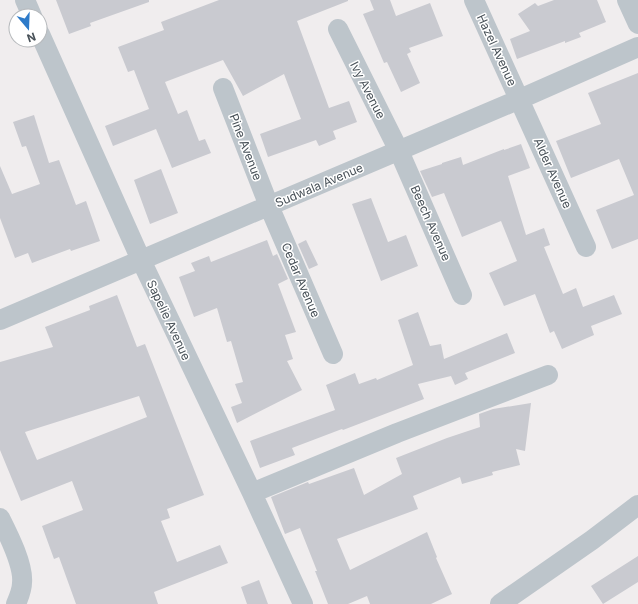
<svg xmlns="http://www.w3.org/2000/svg" width="638" height="604" font-family="Inter,sans-serif">
	<rect width="100%" height="100%" fill="#f0edee"/>
	<path fill="#c9cad0" fill-rule="evenodd" d="M56 0H149V2L90 23 91 26 69 34Z
		M219 0H348V1L297 21 329 108 349 101 357 122 333 131 336 139 319 146 316 140 268 157 260 134 301 119 284 74 243 96 223 60 165 82 178 114 187 110 199 141 205 139 211 153 172 168 156 129 113 146 105 126 149 109 134 70 128 72 118 47 164 30 161 22Z
		M370 0H390L396 16 430 3 443 36 409 48 411 52 407 54 420 83 401 92 387 62 384 63 363 14 374 10Z
		M554 0H597L606 22 579 33 581 37 565 43V41L517 59 510 39 530 31 518 14 535 3 538 6Z
		M638 73V239L612 249 596 210 634 195 619 159 571 178 556 141 601 124 588 93Z
		M34 115 49 163 59 160 76 205 86 201 100 241 71 251 70 249 32 263 28 253 15 258 0 218V166L12 194 40 184 26 146 22 147 13 122Z
		M521 144 530 168 508 176 526 235 544 228 550 245 544 247 563 294 576 288 583 307 614 295 622 314 591 326 594 335 562 349 554 331 550 333 535 294 504 306 489 273 517 261 501 221 462 237 444 193 432 197 420 171 442 164V163L461 157 463 165 504 149V150Z
		M161 169 178 213 150 224 134 180Z
		M371 198 388 242 406 235 418 266 381 281 352 204Z
		M267 240 273 256 277 254 288 279 278 284 296 332 285 335 293 359 287 361 302 390 237 423 231 407 242 403 235 384 243 382 231 341 227 342 217 308 194 317 179 277 195 271 191 263 209 256 211 262Z
		M306 240 318 265 309 269 298 244Z
		M117 295 137 347 145 344 204 495 167 509 170 518 161 521 177 562 220 545 228 563 154 592 158 604H76L59 557 54 559 42 526 83 510 72 481 21 501 0 450V362L53 347 45 327 90 310 89 306ZM139 396 147 417 37 460 25 432Z
		M418 312 430 346 441 344 444 359 507 333 515 353 465 373 468 379 455 385 451 376 418 384 424 399 343 430 342 429 292 448 295 455 260 468 250 441 335 410 326 385 355 373 359 384 376 378 377 380 413 365 398 320Z
		M531 403 525 451 516 449 520 465 492 472 493 475 462 484 460 477 413 496 418 509 337 539 350 570 427 532 437 557 436 558 452 594 431 604H370L367 596 348 604H328L315 571H317L300 528 285 534 271 497 308 482 309 484 354 468 364 495 402 474 396 458 447 438 480 427 479 414 493 409Z
		M638 556V582L603 604 591 586Z
		M259 580 268 604H247L241 587Z"/>
	<g fill="none" stroke-linecap="round" stroke-linejoin="round">
		<path stroke="#bdc5cb" stroke-width="20" d="M25 0 32 16
			M474 0 586 247
			M627 0 638 24
			M338 29 399 151 462 295
			M40 34 141 260 252 493 303 604
			M223 88 269 206 333 354
			M0 320 520 99 638 47
			M252 493 397 433 548 375
			M0 518C8 534 24 565 22 583 22 590 19 597 16 604
			M500 604 592 540 638 505"/>
	</g>
	<g text-anchor="middle" dominant-baseline="central" stroke-width="3" stroke-linejoin="round" paint-order="stroke">
		<g font-size="12" fill="#485158" stroke="#fff">
			<text transform="translate(497 50) rotate(65)">Hazel Avenue</text>
			<text transform="translate(368 90) rotate(63)">Ivy Avenue</text>
			<text transform="translate(246 147) rotate(69)">Pine Avenue</text>
			<text transform="translate(553 173) rotate(66)">Alder Avenue</text>
			<text transform="translate(319 185) rotate(-23)">Sudwala Avenue</text>
			<text transform="translate(431 223) rotate(66)">Beech Avenue</text>
			<text transform="translate(301 280) rotate(67)">Cedar Avenue</text>
			<text transform="translate(169 320) rotate(65)">Sapelie Avenue</text>
		</g>
	</g>
	<g transform="translate(28 28) rotate(161)"><circle r="19" fill="#ffffff" stroke="#b6b9bc"/>
	<path d="M0-3L7 15L0 10L-7 15Z" fill="#2e7bc9"/>
	<text y="-6" font-size="11" font-weight="bold" text-anchor="middle" fill="#485158">N</text>
	</g>
</svg>
